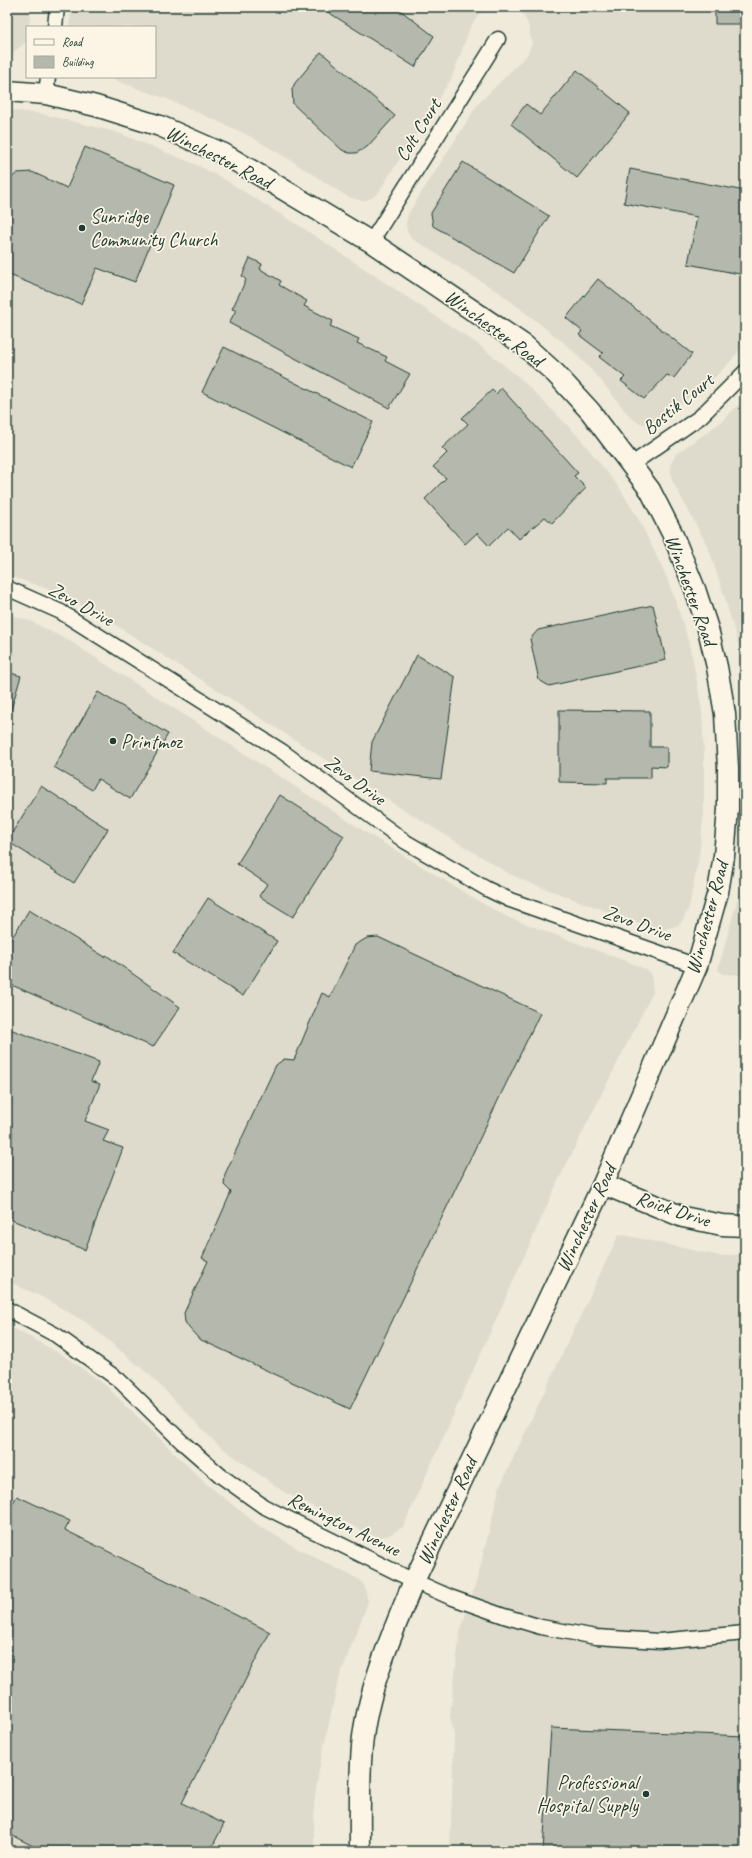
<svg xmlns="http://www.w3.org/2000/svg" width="752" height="1858" font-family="Caveat,sans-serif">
	<rect width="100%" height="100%" fill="#efeada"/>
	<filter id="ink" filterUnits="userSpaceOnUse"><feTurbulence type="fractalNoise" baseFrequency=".025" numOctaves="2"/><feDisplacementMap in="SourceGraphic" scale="8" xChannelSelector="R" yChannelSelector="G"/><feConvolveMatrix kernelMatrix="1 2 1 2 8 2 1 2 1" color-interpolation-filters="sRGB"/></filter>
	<g filter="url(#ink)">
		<path fill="#dedbcc" d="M7 7H31L29 27H27V41L9 56H7Z
			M72 7H490L479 14 470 28 451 79 378 193 372 198 363 201 348 197 289 159 246 134 167 99 106 77H155V27H69Z
			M514 7H745V344L728 364 712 380 655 423 647 424 639 423 630 417 599 378 568 346 500 293 411 238 407 231 406 224 408 214 478 104 527 55 532 43 528 24 522 12Z
			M7 110 42 114 116 132 197 165 222 178 309 232 479 345 521 379 579 437 620 489 639 520 667 578 684 626 693 660 702 711 704 754V811L699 856 689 907 684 918 679 925 662 930 652 928 530 883 508 873 393 803 97 613 45 588 7 575Z
			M745 399V679L739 646 721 585 708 547 672 480 670 466 676 454 720 423Z
			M7 614 30 621 71 642 367 833 480 902 507 917 636 965 645 969 651 974 653 992 558 1181 403 1527 389 1535 381 1537 373 1536 284 1492 217 1444 151 1376 87 1323 40 1296 7 1281Z
			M745 860V975L723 974 718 970 741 886Z
			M619 1234 720 1256 745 1254V1851H450L454 1735 450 1716 460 1632 478 1576 500 1486Z
			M7 1325 61 1354 104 1384 204 1482 258 1525 298 1549 358 1579 364 1585 368 1602 338 1681 319 1769 314 1803V1851H7Z"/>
		<path fill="#b5b9ad" stroke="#1f3d34" d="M320 7H396L434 36 415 67Z
			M715 7H745V24H715Z
			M321 52 395 116 367 147 356 153H349L342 150 293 104 292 89 295 83Z
			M577 70 630 113 577 178 511 124 526 104 540 115Z
			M85 147 174 185 135 282 97 268 81 304 7 274V182L17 173 32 172 67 188Z
			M463 162 549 216 514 273 433 226 431 213Z
			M630 169 745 191V275L688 264 697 217 624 203Z
			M250 258 262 264 260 269 281 281 279 285 307 301 304 306 333 321 330 326 359 339 357 343 387 357 385 361 410 374 389 408 229 323 236 310 232 309 246 280 242 276Z
			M598 279 692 354 674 378 667 375 644 399 621 381 625 377 599 357 603 353 579 335 582 331 566 318Z
			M224 347 373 422 351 467 202 392Z
			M501 388 578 473 574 476 586 488 552 523 545 517 519 539 508 527 489 546 477 533 465 544 425 499 446 478 433 467 447 453 442 448 468 424 462 418 492 390 496 394Z
			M653 605 666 660 549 686 539 680 530 639 538 630Z
			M417 655 455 677 441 779 369 771 372 742Z
			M7 672 21 676 10 713H7Z
			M98 692 168 734 130 799 98 779 92 790 54 767Z
			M559 710 650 711V747H667V767L651 766V778H607V783L559 782Z
			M41 786 108 829 74 883 7 841Z
			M280 795 344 836 293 917 259 896 267 884 237 864Z
			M208 898 277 941 243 996 173 953Z
			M29 910 105 957 106 955 180 1007 153 1047 7 983V946Z
			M378 937 540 1013 350 1409 199 1339 189 1328 185 1322 184 1313 208 1261 202 1258 231 1192 224 1185 225 1174 276 1065 284 1059 294 1060 322 993 330 997 355 945 367 938Z
			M7 1028 99 1062 91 1081 100 1084 85 1121 109 1130 103 1141 123 1148 85 1250 7 1218Z
			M17 1496 70 1521 65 1530 270 1632 182 1803 224 1824 210 1851H43L7 1833V1501L13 1503Z
			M551 1728 745 1736V1851H543Z"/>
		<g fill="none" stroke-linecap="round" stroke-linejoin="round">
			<defs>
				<path id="street" d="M55 27 57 7
					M46 94 48 77
					M371 242 498 39
					M632 464 700 417 745 372
					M7 588 61 612 283 752 406 842 487 889 510 900 697 966
					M7 1309 56 1335 119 1380 182 1442 221 1476 263 1506 414 1581 450 1597 504 1616 541 1627 596 1637 659 1641 745 1633"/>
				<path id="secondary" d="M7 91 46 94 96 106 160 126 224 154 371 242 524 345 556 374 590 411 650 490 672 533 695 589 708 629 717 667 725 714 728 768V809L724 856 718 892 697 966 603 1184 414 1581C393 1631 366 1693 362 1747 359 1781 360 1817 360 1851
					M603 1184 683 1217 722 1225 745 1226"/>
			</defs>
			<use href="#street" stroke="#1f3d34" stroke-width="17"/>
			<use href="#secondary" stroke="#1f3d34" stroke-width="23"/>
			<use href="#street" stroke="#fcf5e5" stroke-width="14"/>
			<use href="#secondary" stroke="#fcf5e5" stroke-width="20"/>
		</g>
	</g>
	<g fill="#1f3d34" stroke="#fcf5e5" stroke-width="1.5">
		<circle cx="82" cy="228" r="4"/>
		<circle cx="113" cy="741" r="4"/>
		<circle cx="646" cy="1794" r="4"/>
	</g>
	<g text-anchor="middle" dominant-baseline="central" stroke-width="3.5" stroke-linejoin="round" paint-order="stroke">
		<g font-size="20" fill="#1f3d34" stroke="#fcf5e5">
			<text transform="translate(418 130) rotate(-58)">Colt Court</text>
			<text transform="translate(219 157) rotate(27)">Winchester Road</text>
			<text transform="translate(494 328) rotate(36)">Winchester Road</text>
			<text transform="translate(678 404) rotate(-39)">Bostik Court</text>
			<text transform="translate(691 590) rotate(70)">Winchester Road</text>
			<text transform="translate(81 604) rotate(29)">Zevo Drive</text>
			<text transform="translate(355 780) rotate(36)">Zevo Drive</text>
			<text transform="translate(707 918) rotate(-75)">Winchester Road</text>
			<text transform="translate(637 923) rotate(20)">Zevo Drive</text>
			<text transform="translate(673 1209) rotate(18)">Roick Drive</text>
			<text transform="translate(586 1218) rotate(-65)">Winchester Road</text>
			<text transform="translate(447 1511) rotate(-65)">Winchester Road</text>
			<text transform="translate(344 1524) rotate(26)">Remington Avenue</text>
		</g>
		<g font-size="20" fill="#1f3d34" stroke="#fcf5e5" text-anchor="start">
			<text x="90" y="216">Sunridge<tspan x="90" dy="23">Community Church</tspan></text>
			<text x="121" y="741">Printmoz</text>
			<text x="638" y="1782" text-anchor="end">Professional<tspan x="638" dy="23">Hospital Supply</tspan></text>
		</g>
	</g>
	<rect width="752" height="1858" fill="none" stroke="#fcf5e5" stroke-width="24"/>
	<rect x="12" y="12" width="728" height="1834" fill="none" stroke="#1f3d34" stroke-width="1.5" filter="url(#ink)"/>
	<rect x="26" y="26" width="130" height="52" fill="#fcf5e5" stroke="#a4ab9e"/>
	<rect x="34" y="39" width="20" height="6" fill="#fcf5e5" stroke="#a4ab9e"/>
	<text x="62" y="46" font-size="12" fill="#1f3d34">Road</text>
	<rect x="34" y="56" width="20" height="12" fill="#b5b9ad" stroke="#a4ab9e"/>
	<text x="62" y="66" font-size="12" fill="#1f3d34">Building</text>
</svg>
